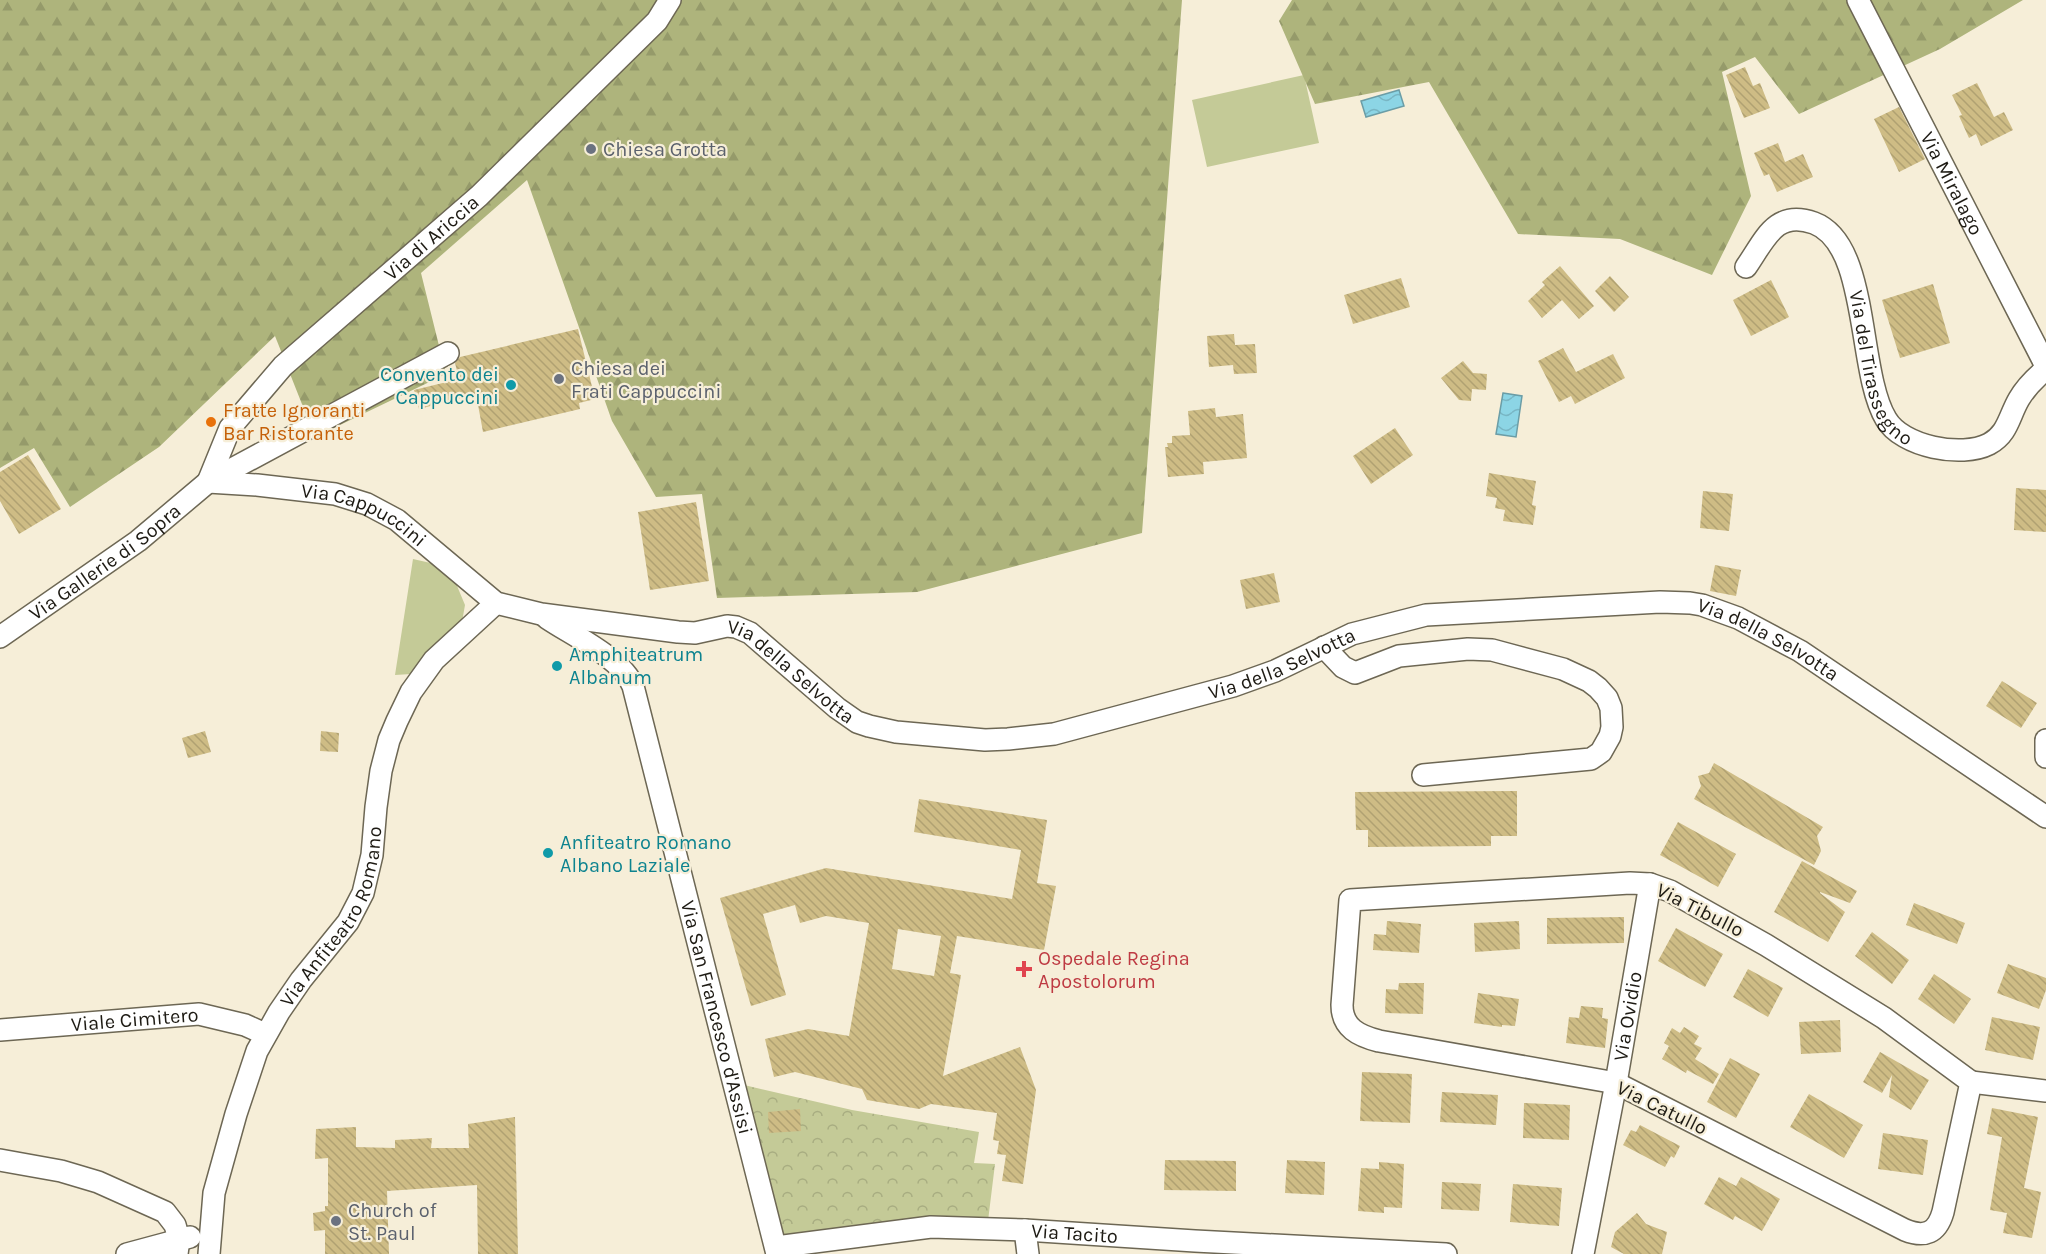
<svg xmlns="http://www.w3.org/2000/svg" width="2046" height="1254" font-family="Karla,sans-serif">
	<defs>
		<pattern id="forest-firs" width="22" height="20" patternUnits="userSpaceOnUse" patternTransform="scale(1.5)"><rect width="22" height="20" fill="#aeb47c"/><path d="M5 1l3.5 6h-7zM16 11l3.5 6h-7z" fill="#959a6a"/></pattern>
		<pattern id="park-crowns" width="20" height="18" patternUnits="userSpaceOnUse" patternTransform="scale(1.5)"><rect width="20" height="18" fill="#c4ca97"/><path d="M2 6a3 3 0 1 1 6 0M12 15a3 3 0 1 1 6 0" fill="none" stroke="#a8ad81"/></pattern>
		<pattern id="water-waves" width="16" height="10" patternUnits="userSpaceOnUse" patternTransform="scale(1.5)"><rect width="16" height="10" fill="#8cd5e5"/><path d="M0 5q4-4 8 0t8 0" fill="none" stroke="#78b6c4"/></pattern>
		<pattern id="building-back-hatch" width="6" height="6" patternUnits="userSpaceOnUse" patternTransform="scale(1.5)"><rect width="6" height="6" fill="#cebc85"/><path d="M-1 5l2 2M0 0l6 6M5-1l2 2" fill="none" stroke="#b0a172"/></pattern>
	</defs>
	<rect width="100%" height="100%" fill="#f6eed8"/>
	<path fill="#c4ca97" d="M1304 75 1319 143 1207 167 1192 100Z
		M413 559 435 564 455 581 465 605 462 622 411 674 395 675Z"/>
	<path fill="url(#forest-firs)" d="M0 0H1182L1142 533 917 592 717 598 702 494 656 497 612 421 527 180 421 273 446 374 315 437 275 336 159 447 70 507 34 448 0 468Z
		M1292 0H2023L1940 49 1799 114 1755 57 1722 72 1751 196 1712 275 1620 239 1518 234 1429 82 1315 104 1279 21Z"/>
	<path fill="url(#park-crowns)" d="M744 1085 852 1110 979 1132 974 1163 995 1164 988 1221 780 1236Z"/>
	<path fill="url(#water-waves)" stroke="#6b9da6" stroke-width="1.5" d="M1399 90 1404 106 1366 117 1361 101Z
		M1503 393 1522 396 1516 437 1496 434Z"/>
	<path fill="url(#building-back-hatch)" fill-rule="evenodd" d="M1745 67 1753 86 1760 83 1770 108 1744 118 1726 75Z
		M1977 83 1994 117 2004 112 2013 130 1981 146 1976 134 1969 138 1959 116 1962 115 1952 95Z
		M1899 107 1925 159 1899 172 1874 119Z
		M1778 143 1785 162 1803 154 1813 177 1777 192 1769 174 1764 176 1754 153Z
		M1560 266 1594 306 1579 319 1562 300 1542 318 1528 301 1545 285 1542 282Z
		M1610 276 1629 297 1614 312 1595 291Z
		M1401 278 1410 307 1353 324 1344 295Z
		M1771 280 1789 317 1751 336 1733 300Z
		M1933 284 1950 343 1900 358 1882 300Z
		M578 329 595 399 579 403 580 409 483 432 476 394 419 409 414 390 459 379 455 363 460 357Z
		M1234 334 1235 345 1255 344 1257 373 1234 374 1233 365 1209 367 1207 336Z
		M1563 348 1576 372 1613 354 1625 378 1575 404 1571 396 1559 402 1538 361Z
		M1463 361 1473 373 1487 374 1486 390 1472 389 1471 401 1459 400 1441 378Z
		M1215 408 1216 417 1243 414 1247 458 1203 462 1204 474 1168 477 1165 447H1168L1167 443H1172V436L1190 435 1188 411Z
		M1395 428 1413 455 1371 484 1353 456Z
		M28 455 61 509 19 534 0 501V472Z
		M1489 473 1536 481 1532 505 1536 506 1533 525 1503 521 1505 510 1495 508 1497 498 1486 496Z
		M2016 488 2046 490V532L2014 530Z
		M1703 491 1733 494 1729 531 1700 528Z
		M696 502 709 581 650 590 638 512Z
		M1715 565 1741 570 1736 596 1710 591Z
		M1274 573 1280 602 1246 609 1240 580Z
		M2002 681 2037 703 2021 728 1986 706Z
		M205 731 211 752 188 758 182 738Z
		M321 731 339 733 338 752 320 751Z
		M1714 763 1823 827 1817 836 1821 851 1814 865 1694 799 1701 786 1698 776 1709 773Z
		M1517 791V836H1491V846L1368 847V830H1356L1355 792Z
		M919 799 1047 820 1037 883 1056 886 1044 950 957 936 950 973 961 975 943 1076 1020 1047 1036 1090 1023 1184 1002 1181 1006 1155 997 1154 999 1141 993 1140 997 1113 931 1104 919 1109 867 1100 862 1089 795 1072 774 1077 765 1039 808 1029 849 1036 869 923 826 916 800 923 795 905 763 914 786 995 751 1006 720 898 826 868 1012 899 1021 850 914 832ZM898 929 941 936 934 976 892 969Z
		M1678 822 1736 854 1718 887 1660 855Z
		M1802 861 1857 891 1850 903 1820 892V893L1845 912 1828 942 1774 912Z
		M1914 903 1965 923 1957 944 1906 925Z
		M1624 917V943L1547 944V918Z
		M1387 921 1421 924 1419 953 1373 950 1374 934 1386 935Z
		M1519 921 1520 949 1475 952 1474 923Z
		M1676 928 1723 954 1705 987 1658 961Z
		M1872 932 1909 960 1892 984 1855 956Z
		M2008 964 2046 978V990L2039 1009 1997 993Z
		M1748 969 1783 988 1768 1017 1733 997Z
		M1934 974 1971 999 1954 1024 1918 999Z
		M1399 983H1424L1423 1014 1385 1013 1386 989 1398 990Z
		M1478 993 1519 999 1515 1026 1502 1025V1027L1474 1023Z
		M1581 1006 1603 1008 1602 1018 1608 1019 1605 1048 1566 1043 1569 1017 1579 1018Z
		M1992 1017 2040 1027 2033 1060 1985 1050Z
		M1840 1020 1841 1052 1801 1054 1799 1022Z
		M1684 1027 1699 1036 1694 1044 1702 1048 1695 1059 1719 1074 1713 1084 1687 1070 1686 1073 1662 1059 1669 1046 1664 1043 1672 1028 1680 1033Z
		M1880 1052 1929 1080 1911 1110 1889 1097 1892 1075 1882 1093 1863 1082Z
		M1730 1058 1760 1074 1736 1118 1707 1102Z
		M1362 1072 1412 1074 1410 1123 1360 1121Z
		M1442 1092 1498 1095 1496 1125 1440 1122Z
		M1809 1094 1863 1125 1844 1158 1790 1127Z
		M1524 1103 1570 1105 1569 1140 1523 1138Z
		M1992 1108 2038 1117 2024 1188 2041 1192 2032 1238 2003 1233 2007 1213 1990 1210 2002 1137 1987 1134Z
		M800 1109 801 1131 769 1133 768 1112Z
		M515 1117 518 1254H478L477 1185 387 1191 389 1254H325V1230L314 1231 313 1213 325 1211V1206H328V1158L315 1159 316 1129 356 1127V1147L395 1148V1140L432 1138 431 1148H469L468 1124Z
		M1640 1125 1680 1146 1674 1158 1671 1156 1665 1167 1623 1145 1631 1130 1636 1132Z
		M1883 1133 1928 1140 1923 1175 1878 1169Z
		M1165 1160 1236 1161V1191L1164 1190Z
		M1287 1160 1325 1162 1324 1195 1285 1193Z
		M1379 1162 1404 1164 1402 1208 1384 1207V1213L1358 1211 1361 1168 1379 1169Z
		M1719 1177 1736 1186 1741 1177 1780 1199 1762 1231 1735 1216 1733 1220 1704 1204Z
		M1442 1182 1481 1184 1479 1211 1441 1209Z
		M1513 1184 1562 1188 1559 1226 1510 1222Z
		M1637 1213 1646 1224 1667 1232 1662 1254H1624L1611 1247 1615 1232Z"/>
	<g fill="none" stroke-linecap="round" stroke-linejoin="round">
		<defs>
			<g id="minor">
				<path id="s1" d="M1858 0 2046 366"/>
				<path id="s2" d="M1746 267C1765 240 1775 209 1814 223 1870 244 1857 371 1886 419 1902 447 1962 458 1989 444 2008 434 2009 416 2019 399 2026 387 2035 378 2046 369"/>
				<path id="s3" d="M208 482 257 485 335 494 367 504 397 520 496 603 541 614 678 632 695 633 727 626 736 627 750 633 837 708 857 722 869 726 896 732 985 740 1008 739 1054 734 1233 686 1275 671 1352 634 1426 615 1660 602 1690 603 1702 605 1738 618 1800 651 2046 817"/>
				<path id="s4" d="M208 482 230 428 283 366 479 196 657 21 670 0"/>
				<path id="s5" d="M547 618C572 635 622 658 633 686L777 1254"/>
				<path id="s6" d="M0 637 138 541 208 482 448 353"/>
				<path d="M1324 647 1343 667 1355 673 1399 656 1468 649 1492 650 1563 669 1589 681 1598 688 1607 698 1611 708 1612 727 1610 736 1601 752 1591 759 1423 775"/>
				<path d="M2046 740V757"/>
				<path d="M1630 883 1650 884 1670 891 1766 945 1884 1018 1971 1082 1943 1212C1937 1233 1925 1238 1905 1230L1616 1083 1379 1041C1359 1036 1342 1028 1342 1005L1350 900Z"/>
				<path id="s7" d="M0 1030 199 1014 245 1025 265 1034"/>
				<path d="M1971 1082 2046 1091"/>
				<path d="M0 1160 61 1171 98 1182 165 1212 175 1225 179 1239 177 1254"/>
				<path d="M1025 1230 1028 1254"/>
				<path id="s8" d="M776 1247 931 1227 1025 1230 1195 1241 1446 1254"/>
				<path d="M127 1254 190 1237"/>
				<path id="s9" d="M209 1254 214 1193 236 1114 257 1051 279 1012 301 980 348 922 363 893 372 855 376 807 381 771 389 740 397 721 411 692 434 660 496 603"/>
				<path id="s10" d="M1583 1254 1616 1083 1650 884"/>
			</g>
		</defs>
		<use href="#minor" stroke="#6d6754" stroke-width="24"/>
		<use href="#minor" stroke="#fff" stroke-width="21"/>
	</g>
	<g fill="#6b7280" stroke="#f6eed8" stroke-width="2">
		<circle cx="591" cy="149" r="6"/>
		<circle cx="559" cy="379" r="6"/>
		<circle cx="336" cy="1221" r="6"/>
	</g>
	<g fill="#0f9aa8" stroke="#f6eed8" stroke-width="2">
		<circle cx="511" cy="385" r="6"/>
		<circle cx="557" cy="666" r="6"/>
		<circle cx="548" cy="853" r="6"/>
	</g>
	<circle fill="#e8710a" stroke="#f6eed8" stroke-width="2" cx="211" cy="422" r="6"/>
	<path fill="#e0444e" stroke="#f6eed8" stroke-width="2" d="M1021 960h6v6h6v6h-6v6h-6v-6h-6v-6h6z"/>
	<g text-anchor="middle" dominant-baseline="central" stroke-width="4.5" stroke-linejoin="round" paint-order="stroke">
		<g font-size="20" fill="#5b616d" stroke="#f6eed8" text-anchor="start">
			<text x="603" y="149">Chiesa Grotta</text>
			<text x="571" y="368">Chiesa dei<tspan x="571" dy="23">Frati Cappuccini</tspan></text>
			<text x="348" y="1210">Church of<tspan x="348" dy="23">St. Paul</tspan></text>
		</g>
		<g font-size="20" fill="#1d1a13" stroke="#f6eed8">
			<text stroke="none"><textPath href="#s1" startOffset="206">Via Miralago</textPath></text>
			<text stroke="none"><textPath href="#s4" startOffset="336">Via di Ariccia</textPath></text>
			<text stroke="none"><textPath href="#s2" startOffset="256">Via del Tirassegno</textPath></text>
			<text stroke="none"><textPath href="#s3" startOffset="162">Via Cappuccini</textPath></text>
			<text stroke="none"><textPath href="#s6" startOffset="129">Via Gallerie di Sopra</textPath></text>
			<text stroke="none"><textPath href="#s3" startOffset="1664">Via della Selvotta</textPath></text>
			<text stroke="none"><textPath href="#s3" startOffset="1160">Via della Selvotta</textPath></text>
			<text stroke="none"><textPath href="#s3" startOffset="638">Via della Selvotta</textPath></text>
			<text transform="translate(1700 910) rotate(27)">Via Tibullo</text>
			<text stroke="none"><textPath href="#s9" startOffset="366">Via Anfiteatro Romano</textPath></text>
			<text stroke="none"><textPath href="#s10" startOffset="242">Via Ovidio</textPath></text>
			<text stroke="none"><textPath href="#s5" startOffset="453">Via San Francesco d'Assisi</textPath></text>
			<text stroke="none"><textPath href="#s7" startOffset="135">Viale Cimitero</textPath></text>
			<text transform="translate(1662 1108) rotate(26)">Via Catullo</text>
			<text stroke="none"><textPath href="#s8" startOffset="300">Via Tacito</textPath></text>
		</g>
		<g font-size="20" fill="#0d838f" stroke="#f6eed8" text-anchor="start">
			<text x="499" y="374" text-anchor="end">Convento dei<tspan x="499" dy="23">Cappuccini</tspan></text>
			<text x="569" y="654">Amphiteatrum<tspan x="569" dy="23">Albanum</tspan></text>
			<text x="560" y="842">Anfiteatro Romano<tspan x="560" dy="23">Albano Laziale</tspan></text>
		</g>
		<g font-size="20" fill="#c56008" stroke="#f6eed8" text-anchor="start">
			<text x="223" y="410">Fratte Ignoranti<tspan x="223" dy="23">Bar Ristorante</tspan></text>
		</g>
		<g font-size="20" fill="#be3a42" stroke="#f6eed8" text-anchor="start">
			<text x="1038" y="958">Ospedale Regina<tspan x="1038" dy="23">Apostolorum</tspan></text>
		</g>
	</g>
</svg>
